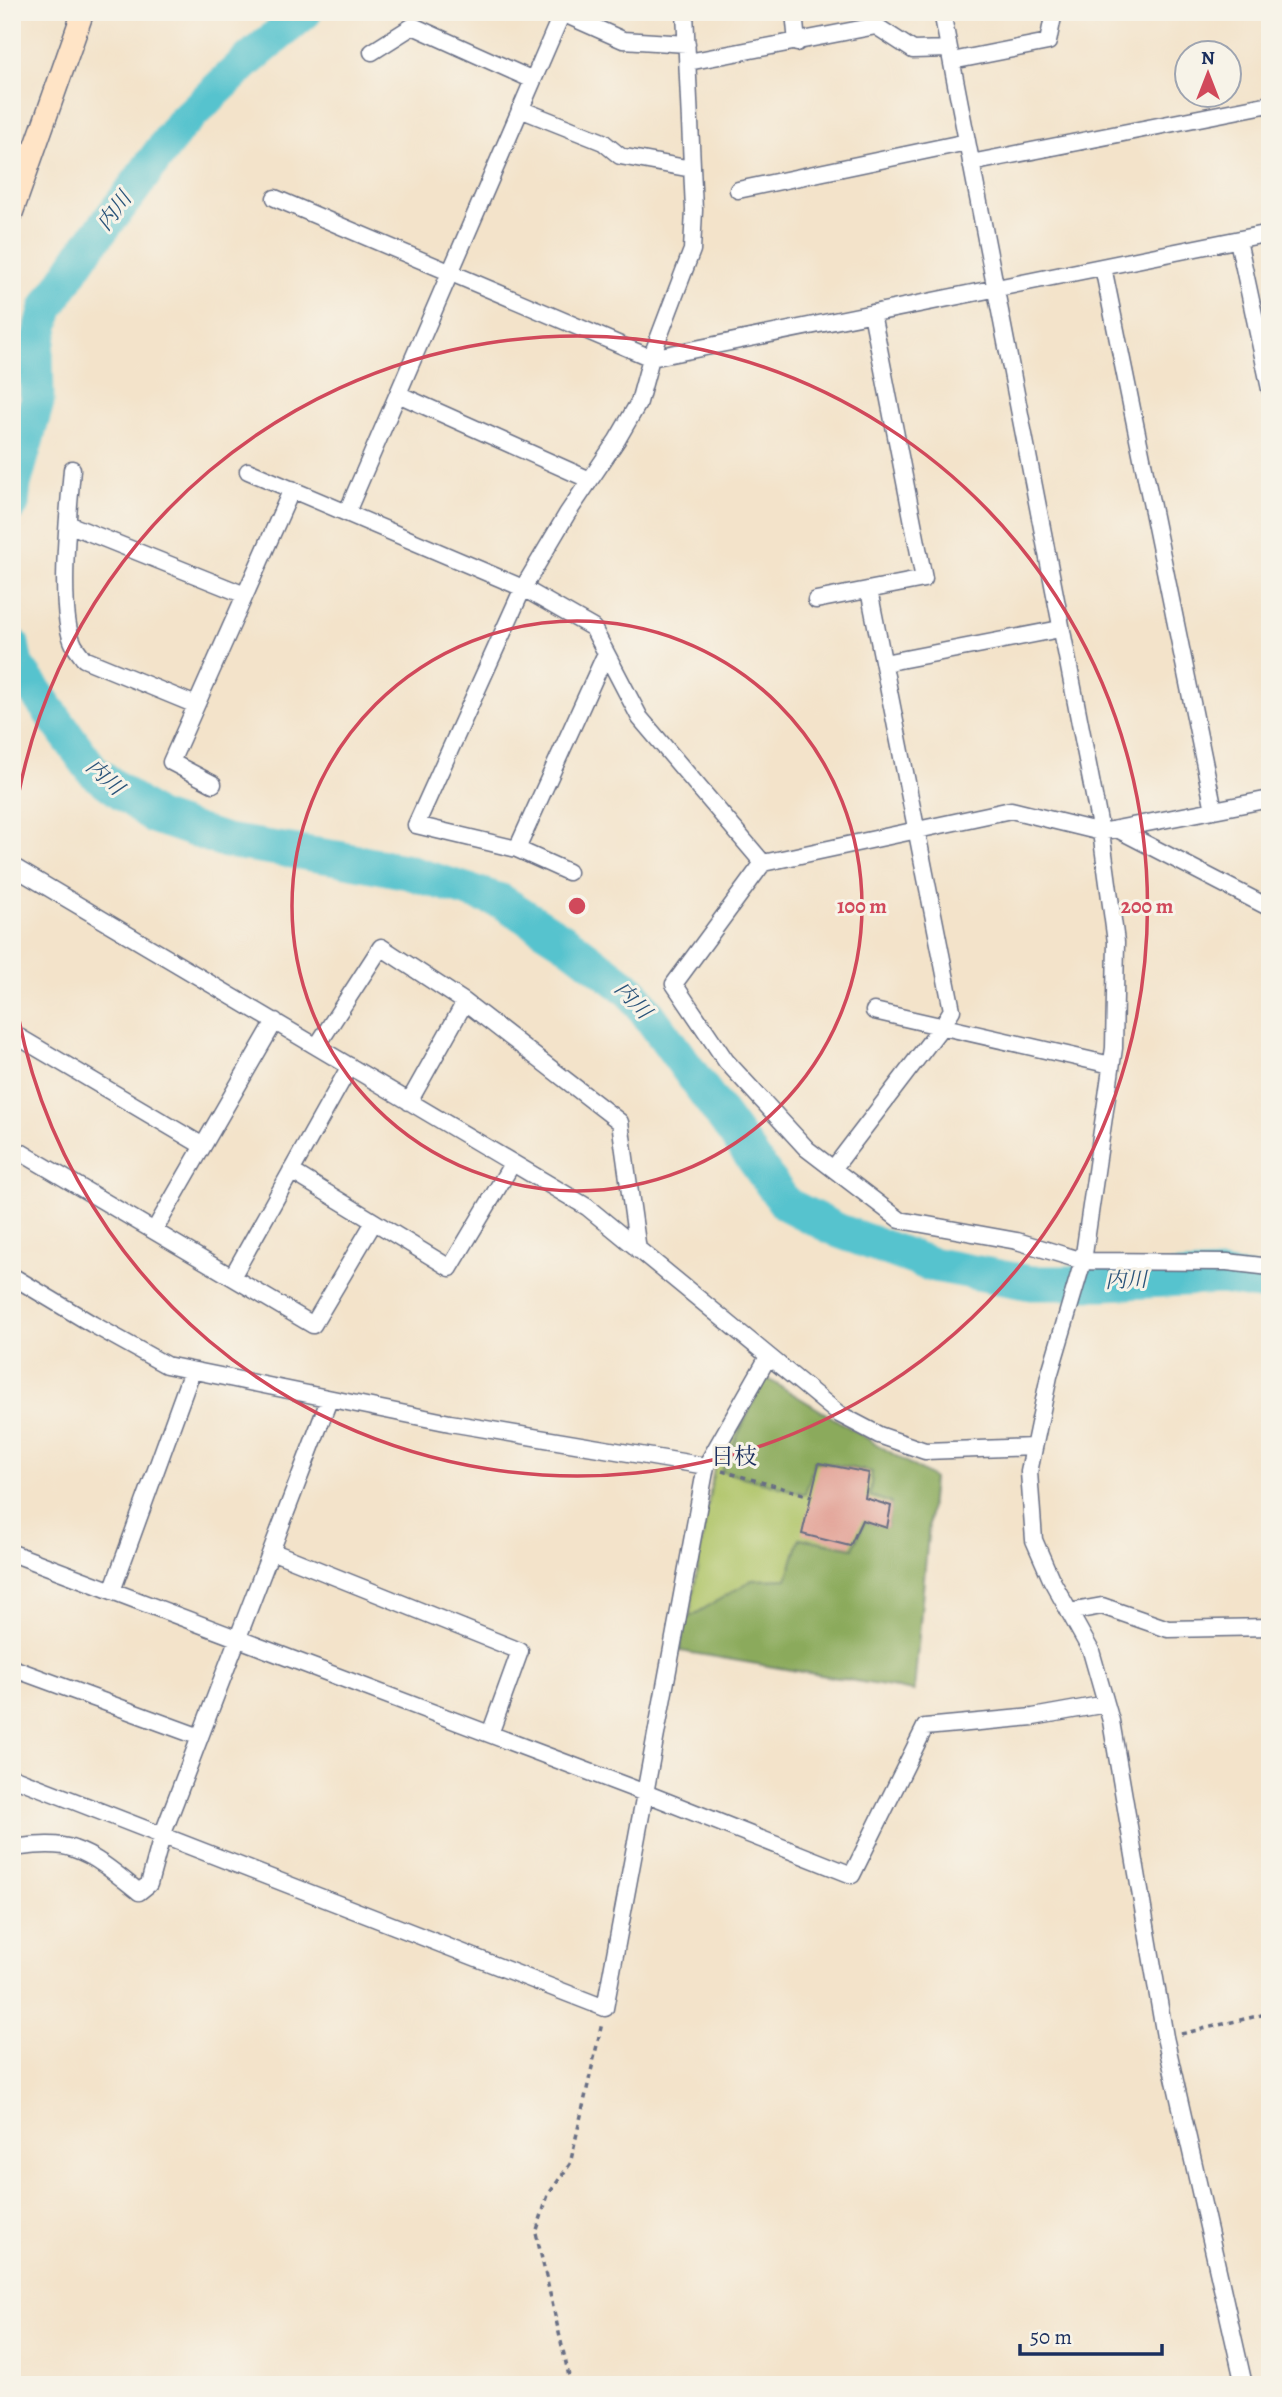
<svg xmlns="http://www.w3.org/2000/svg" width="1282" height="2397" font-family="Alegreya,'Noto Serif JP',serif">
	<rect width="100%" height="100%" fill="#f7f3e8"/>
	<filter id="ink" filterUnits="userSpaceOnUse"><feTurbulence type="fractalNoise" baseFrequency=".0143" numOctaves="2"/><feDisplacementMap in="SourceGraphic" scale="14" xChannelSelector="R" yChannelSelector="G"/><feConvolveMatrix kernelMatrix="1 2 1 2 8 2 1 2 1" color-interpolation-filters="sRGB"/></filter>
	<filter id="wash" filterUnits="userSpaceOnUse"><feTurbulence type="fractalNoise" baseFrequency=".00686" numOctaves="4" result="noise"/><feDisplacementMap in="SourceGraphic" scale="28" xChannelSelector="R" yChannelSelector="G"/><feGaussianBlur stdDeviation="1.57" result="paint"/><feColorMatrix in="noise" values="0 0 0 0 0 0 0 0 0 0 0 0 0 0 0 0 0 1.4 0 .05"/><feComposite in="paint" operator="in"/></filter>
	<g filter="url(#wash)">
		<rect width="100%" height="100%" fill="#f3e3ca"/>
		<path fill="#afc468" stroke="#657a63" stroke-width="2" d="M767 1387 929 1481 907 1682 685 1644 715 1462Z"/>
		<path fill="#8baa5c" stroke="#536c5d" stroke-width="2" d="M765 1377 933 1478 914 1691 680 1651 685 1620 752 1580 787 1579 800 1538 853 1548 865 1521 887 1527 891 1503 870 1496 872 1472 815 1461 805 1494 721 1471Z"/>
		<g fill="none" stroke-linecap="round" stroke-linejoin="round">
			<path stroke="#56c3ce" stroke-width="35" d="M12 504 14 484 37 402 36 349 47 308 84 252 131 192 180 125 246 62 305 12
				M12 644 16 665 93 771 155 817 226 841 337 858 408 872 501 901 570 945 632 992 786 1204 839 1231 930 1264 1031 1283H1105L1222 1277 1270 1285"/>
		</g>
		<g id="blocks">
			<path fill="#e2a195" d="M819 1463 869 1473 865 1498 891 1506 887 1528 862 1520 850 1546 802 1534Z"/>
		</g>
	</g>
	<g filter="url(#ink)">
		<use href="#blocks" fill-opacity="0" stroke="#676e84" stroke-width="2"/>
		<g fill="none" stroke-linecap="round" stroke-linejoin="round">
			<defs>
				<path id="minor" d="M794 12 797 43
					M942 12 1101 832 1116 942 1114 1048 1083 1261 1049 1376 1029 1472 1034 1540 1051 1579 1091 1651 1111 1721 1165 2037 1244 2385
					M372 52 413 26 533 80
					M952 61 1048 42 1054 12
					M688 62 876 26 913 50 949 49
					M520 109 603 142 620 156 692 169
					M12 147 34 155
					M971 163 1270 104
					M738 190 967 142
					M275 198 651 358 1270 233
					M1238 240 1270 389
					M1103 267 1214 810
					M398 394 590 480
					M72 469C69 508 57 613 74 645 77 650 81 655 84 659L196 705
					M248 471 523 588 593 628 640 718 763 863
					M347 512 562 13 623 40 687 44
					M68 524 245 595
					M816 600 924 579 872 313
					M884 663 1060 629
					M213 784 171 762 292 489
					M1270 799 1101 832 1011 810 763 863 674 984 726 1061 807 1149 900 1220 1017 1241 1083 1261 1227 1262 1270 1267
					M1117 829 1270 908
					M517 849 606 653
					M12 866 587 1207 839 1414 879 1435 925 1451 1033 1447
					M568 872 517 849 416 825 523 588 567 514 617 440 639 402 651 358 692 250 694 210 685 12
					M874 1011 1111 1065
					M12 1033 203 1146
					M317 1046 381 947 465 1002 620 1122 638 1250
					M409 1102 465 1002
					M12 1147 313 1325 374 1222
					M833 1169 942 1026 952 1010 869 590
					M291 1171 450 1268 512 1164
					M154 1231 275 1021
					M12 1276 92 1324 166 1365 450 1423 706 1466
					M232 1277 350 1066
					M271 1551 520 1651 490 1734
					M12 1553 645 1793 852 1875 925 1727 1033 1717 1106 1704
					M112 1591 192 1371
					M1069 1612 1102 1606 1168 1629 1270 1627
					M12 1668 200 1737
					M12 1777 605 2008 706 1466 768 1357
					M12 1848C31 1846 56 1842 74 1849 98 1857 119 1876 139 1892L149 1884 162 1836 329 1400"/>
				<path id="secondary" d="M12 213 83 12"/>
			</defs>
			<use href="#minor" stroke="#676e84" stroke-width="19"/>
			<use href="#secondary" stroke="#676e84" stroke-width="24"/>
			<path stroke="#676e84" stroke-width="3.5" stroke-dasharray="5 5" stroke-linecap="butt" d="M722 1471 811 1496
				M1181 2034 1270 2013
				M571 2385 536 2233 548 2195 570 2164 602 2023"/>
			<use href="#minor" stroke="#fff" stroke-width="16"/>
			<use href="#secondary" stroke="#ffe4c6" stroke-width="21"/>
		</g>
	</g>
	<g fill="none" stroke="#d1495b" stroke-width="3.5">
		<circle cx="577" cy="906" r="285"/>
		<path d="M13 827A570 570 0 1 1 13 985"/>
	</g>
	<g text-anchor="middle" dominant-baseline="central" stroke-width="6" stroke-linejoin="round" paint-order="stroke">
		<g font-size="21" font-style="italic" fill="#2a547a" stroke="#f7f3e8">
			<text transform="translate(114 211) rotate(-53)">内川</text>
			<text transform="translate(105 777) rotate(42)">内川</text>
			<text transform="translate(633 1000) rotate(47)">内川</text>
			<text transform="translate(1126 1280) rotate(-2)">内川</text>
		</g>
		<g font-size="23" fill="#1b2f5e" stroke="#f7f3e8">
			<text x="734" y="1456">日枝</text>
		</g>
	</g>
	<circle cx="577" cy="906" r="10" fill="#d1495b" stroke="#f7f3e8" stroke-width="3.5"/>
	<g font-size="21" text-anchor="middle" font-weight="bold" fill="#d1495b" stroke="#f7f3e8" stroke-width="6" stroke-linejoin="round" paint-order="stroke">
		<text x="862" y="913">100 m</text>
		<text x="1147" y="913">200 m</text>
	</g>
	<rect width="1282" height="2397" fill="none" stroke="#f7f3e8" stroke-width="42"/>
	<g transform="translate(1208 74)"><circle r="33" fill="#f7f3e8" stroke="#9fa5b1" stroke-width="2"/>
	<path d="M0-5L12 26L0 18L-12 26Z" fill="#d1495b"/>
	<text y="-10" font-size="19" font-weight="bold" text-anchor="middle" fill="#1b2f5e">N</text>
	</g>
	<path d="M1020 2344v10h142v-10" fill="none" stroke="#1b2f5e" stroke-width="3.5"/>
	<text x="1030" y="2344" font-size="21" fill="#1b2f5e" stroke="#f7f3e8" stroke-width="5" paint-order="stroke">50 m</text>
</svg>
